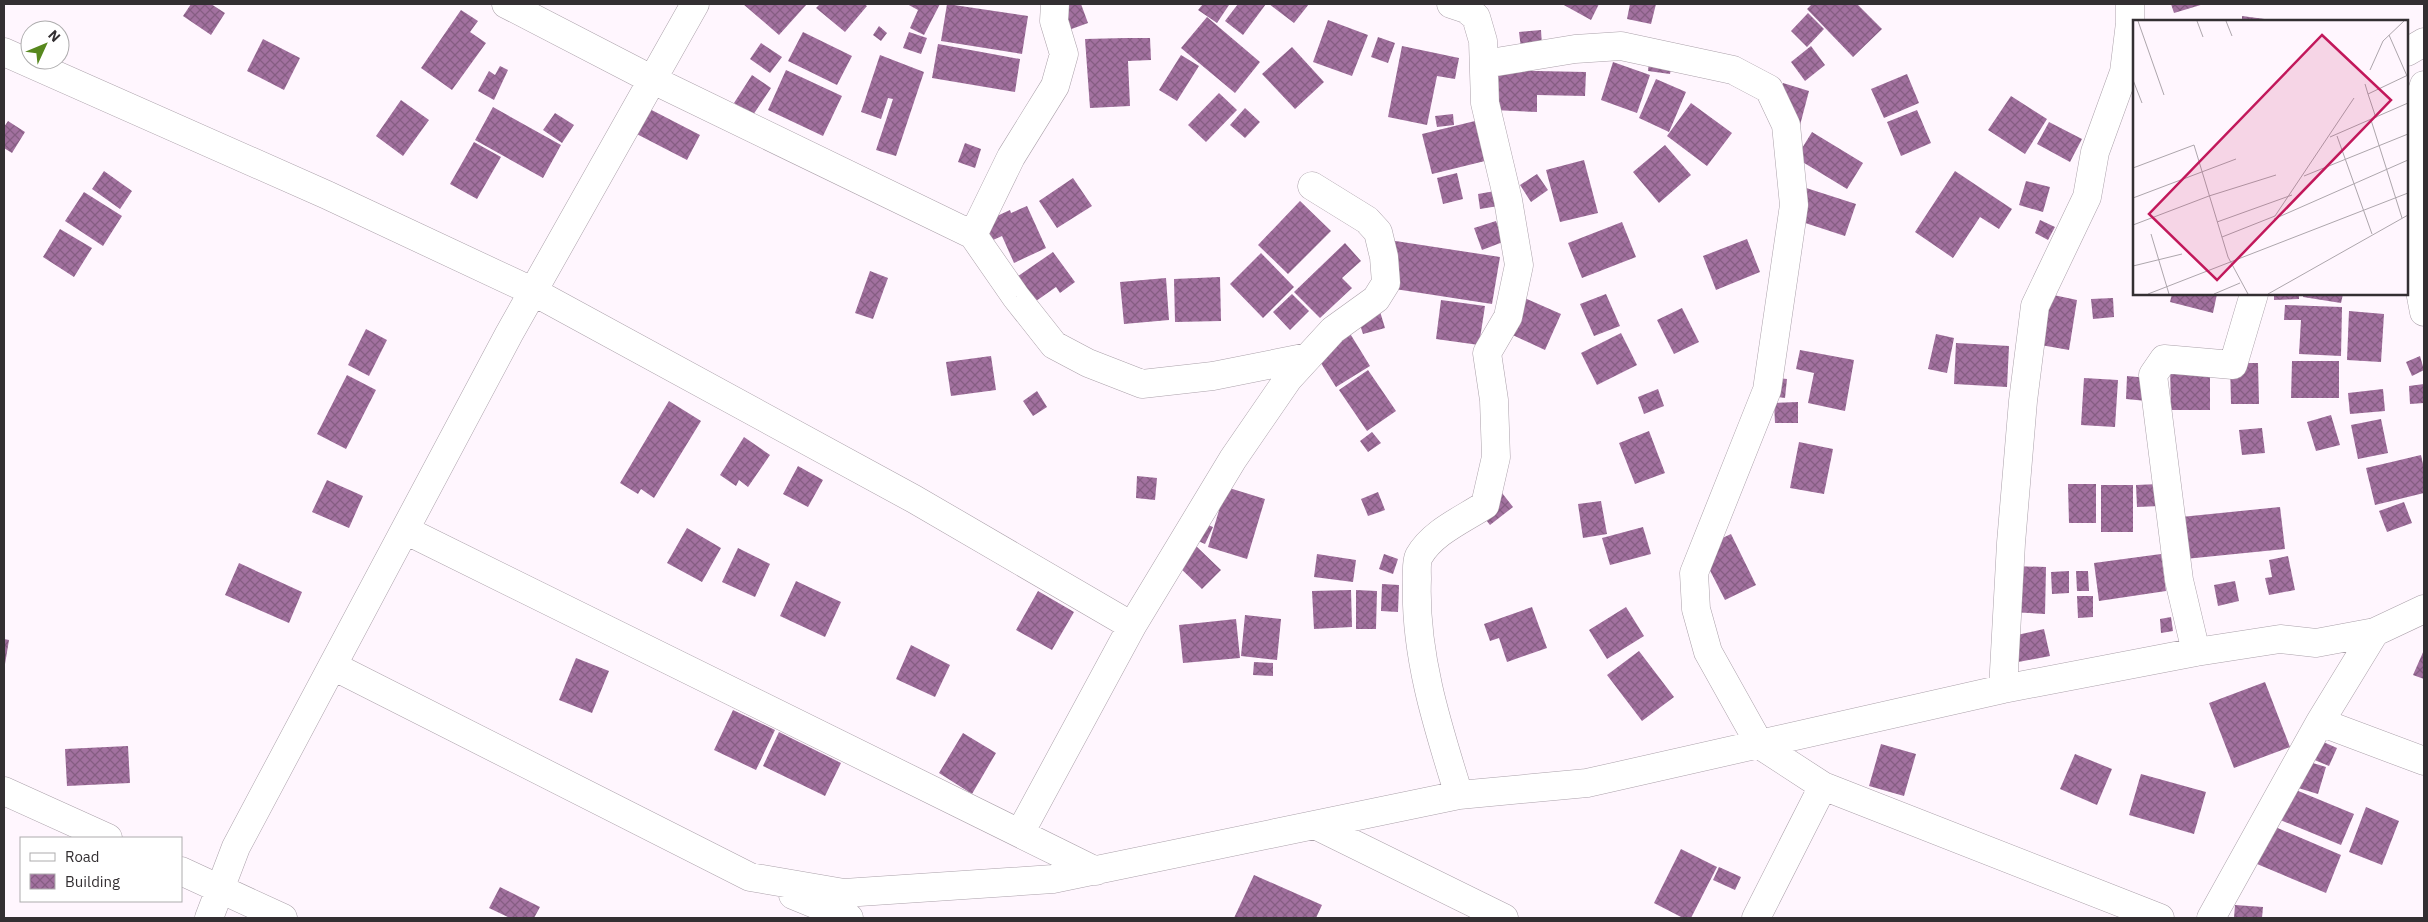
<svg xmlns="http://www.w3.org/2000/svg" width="2428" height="922" font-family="'IBM Plex Sans',sans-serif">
	<defs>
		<pattern id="building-cross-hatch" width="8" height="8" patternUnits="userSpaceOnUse" patternTransform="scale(1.25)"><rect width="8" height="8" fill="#a2719f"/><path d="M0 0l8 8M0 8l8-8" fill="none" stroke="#855d82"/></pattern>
	</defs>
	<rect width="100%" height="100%" fill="#fff6fe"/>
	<path fill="url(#building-cross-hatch)" d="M191 4H211L225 13 211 35 183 16Z
		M743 4H807L779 35Z
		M820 4H864L867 6 845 32 816 8Z
		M907 4H940L924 35 910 28 918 10Z
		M947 4 1028 16 1022 54 941 41Z
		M1044 4H1081L1088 23 1055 35Z
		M1203 4H1228L1229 5 1217 23 1198 10Z
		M1238 4H1266L1243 35 1225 21Z
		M1269 4H1309L1294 23Z
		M1562 4H1599L1591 20Z
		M1630 4H1656L1651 24 1627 19Z
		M1812 4H1857L1882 29 1853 57 1807 9Z
		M2171 4H2204L2174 13Z
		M461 10 478 21 470 32 486 43 452 90 421 68Z
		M1808 13 1824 29 1807 47 1791 31Z
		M2242 16 2272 20V21H2242Z
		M1207 17 1260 62 1235 93 1181 48Z
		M1328 20 1368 35 1352 76 1313 62Z
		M879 26 887 33 881 41 873 35Z
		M1541 30 1542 46 1521 48 1519 32Z
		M803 32 852 56 837 85 788 61Z
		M909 32 927 38 921 54 903 48Z
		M1378 37 1395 43 1388 63 1371 57Z
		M1126 38H1150L1151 60 1128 61 1130 106 1090 108 1085 39Z
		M263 39 300 58 284 90 247 71Z
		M761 43 782 57 770 73 750 59Z
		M938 44 1020 59 1015 92 932 78Z
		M1402 46 1459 58 1455 79 1437 76 1427 125 1388 117Z
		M1811 46 1825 65 1805 81 1791 62Z
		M1292 47 1324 82 1295 109 1262 74Z
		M1650 53 1673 57 1670 74 1648 71Z
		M880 55 924 72 896 156 876 150 893 99 888 98 881 119 861 112Z
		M1181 55 1199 66 1177 101 1159 90Z
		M1613 62 1650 75 1637 113 1601 100Z
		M500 66 508 70 494 100 478 91 489 71 495 75Z
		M786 70 842 96 823 136 768 110Z
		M1494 70 1586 72 1585 96 1537 95V112L1493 110Z
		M1907 74 1919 103 1884 118 1871 89Z
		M752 75 771 88 753 115 734 103Z
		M1656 79 1686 92 1669 132 1639 118Z
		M1783 83 1809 91 1799 129 1772 121Z
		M1219 93 1237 110 1206 142 1188 125Z
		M2011 96 2047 119 2025 154 1988 130Z
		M401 100 429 120 403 156 376 136Z
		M1691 103 1732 133 1707 166 1667 136Z
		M640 104 700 135 687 160 627 129Z
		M493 107 561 145 543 178 475 140Z
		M1245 108 1260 122 1245 138 1230 125Z
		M1917 110 1931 143 1901 156 1887 122Z
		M555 113 574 125 562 143 543 130Z
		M1453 114 1454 125 1437 127 1435 116Z
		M8 121 25 132 12 153 4 148V127Z
		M1475 121 1485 161 1432 174 1422 134Z
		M2049 122 2082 139 2070 162 2037 144Z
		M1812 132 1863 163 1847 189 1796 158Z
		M474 142 501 157 477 199 450 184Z
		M965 143 981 149 975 168 958 162Z
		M1665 145 1691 175 1659 203 1633 172Z
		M1584 160 1598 213 1560 222 1546 170Z
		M104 171 132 191 120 209 92 189Z
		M1955 171 2012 209 1999 229 1980 217 1953 258 1915 232Z
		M1457 173 1463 199 1443 204 1437 178Z
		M1537 174 1548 190 1531 202 1520 185Z
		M1073 178 1092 206 1057 228 1039 201Z
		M2026 181 2050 187 2043 212 2019 205Z
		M1800 186 1856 204 1845 236 1790 218Z
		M1495 191 1498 206 1480 209 1478 194Z
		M84 192 122 216 103 246 65 221Z
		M1300 201 1331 231 1288 274 1258 245Z
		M1027 206 1046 248 1014 263 1002 236 982 245 973 227 1010 210 1011 213Z
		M2040 220 2055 227 2048 240 2035 233Z
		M1496 221 1503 242 1482 250 1474 228Z
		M1622 222 1636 257 1582 278 1568 243Z
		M60 229 92 248 74 277 43 257Z
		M1747 239 1760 272 1716 290 1703 256Z
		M1389 240 1500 257 1492 304 1382 287Z
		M1345 243 1361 261 1342 278 1352 288 1320 318 1294 292Z
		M1053 252 1075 282 1060 293 1056 287 1029 306 1011 281Z
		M1261 253 1294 287 1263 318 1230 284Z
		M870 271 888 278 873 319 855 313Z
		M1220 277 1221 321 1175 322 1174 279Z
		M1166 278 1169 320 1124 324 1120 282Z
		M2044 293 2077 300 2069 350 2035 344Z
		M1292 294 1309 311 1290 330 1273 312Z
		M1606 294 1620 326 1594 336 1580 304Z
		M2172 294H2217L2213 313 2170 302Z
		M2274 294H2299V299L2274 300Z
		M2304 294H2343L2341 303 2303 297Z
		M1520 296 1561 314 1545 350 1504 331Z
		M2113 298 2114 317 2093 319 2091 299Z
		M1441 300 1485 306 1479 345 1436 339Z
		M1378 305 1385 328 1363 334 1356 312Z
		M2285 305 2342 307 2341 356 2299 354 2301 320H2284Z
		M1682 308 1699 342 1674 354 1657 320Z
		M2349 311 2384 314 2381 362 2347 360Z
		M1346 327 1370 366 1336 387 1312 349Z
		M366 329 387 340 369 376 348 365Z
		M1621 333 1637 365 1597 385 1581 353Z
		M1936 334 1954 338 1947 373 1928 369Z
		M1956 343 2009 346 2007 387 1954 384Z
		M1800 350 1854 360 1845 411 1808 403 1814 373 1796 369Z
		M991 356 996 390 951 396 946 362Z
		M2420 356 2424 370 2412 376 2406 362Z
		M2292 361H2339V398H2291Z
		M2230 363H2258L2259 404H2231Z
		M2170 365H2210V410H2171Z
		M1368 370 1396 411 1367 431 1339 390Z
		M347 375 376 390 346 449 317 434Z
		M2127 376 2148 378 2147 401 2126 399Z
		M1768 377 1787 379 1785 398 1766 395Z
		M2084 378 2118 380 2115 427 2081 425Z
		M2424 384V403L2410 404 2409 386Z
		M1658 389 1664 406 1644 414 1638 397Z
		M2383 389 2385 411 2350 414 2348 393Z
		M1037 391 1047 407 1033 416 1023 401Z
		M669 401 701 421 654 498 641 489 638 494 620 483Z
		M1798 402V423H1775L1774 403Z
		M2331 415 2340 445 2316 451 2307 422Z
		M2381 419 2388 453 2358 459 2351 425Z
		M2262 428 2265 453 2242 455 2239 430Z
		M1649 431 1665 473 1635 484 1619 443Z
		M1372 432 1381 443 1368 452 1360 441Z
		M744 437 770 455 748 487 739 480 736 486 720 475Z
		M1799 442 1833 449 1824 494 1790 488Z
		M2421 455 2424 469V493L2375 505 2366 468Z
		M798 466 823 480 808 507 783 494Z
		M1137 476 1157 478 1155 500 1136 498Z
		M327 480 363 496 349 528 312 512Z
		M1495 484 1513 507 1490 525 1472 502Z
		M2068 484H2096V523H2069Z
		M2159 484 2160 506 2137 507 2136 485Z
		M2101 485H2133V532H2101Z
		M1226 487 1265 499 1247 559 1208 547Z
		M1378 492 1385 510 1368 516 1361 499Z
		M1601 501 1607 534 1583 538 1578 504Z
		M2404 502 2412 523 2387 532 2379 511Z
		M2280 507 2285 549 2185 559 2181 517Z
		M1198 521 1213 527 1205 544 1191 538Z
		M1643 527 1651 554 1610 565 1602 538Z
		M687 528 721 548 702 582 667 563Z
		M1731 534 1756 585 1725 600 1699 549Z
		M1196 546 1221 570 1202 589 1177 565Z
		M738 548 770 564 755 597 722 582Z
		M1317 554 1356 560 1353 582 1314 577Z
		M1384 554 1398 559 1393 574 1379 569Z
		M2161 554 2166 591 2099 601 2094 563Z
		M2288 556 2295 590 2269 595 2265 578 2272 577 2269 560Z
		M239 563 302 592 289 623 225 595Z
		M2012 566 2046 567 2045 614 2011 612Z
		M2069 571V593L2052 594 2051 572Z
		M2076 571H2088L2089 591H2077Z
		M796 581 841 602 825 637 780 616Z
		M2235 581 2239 601 2218 606 2214 585Z
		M1382 584 1399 585 1398 612 1381 611Z
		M1351 590 1352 627 1314 629 1312 591Z
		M1356 590 1377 591 1376 629H1356Z
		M1038 591 1074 612 1052 650 1016 630Z
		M2077 596H2093V617L2078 618Z
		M1532 607 1547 648 1507 662 1499 638 1490 641 1484 624Z
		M1626 607 1644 636 1607 659 1589 630Z
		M1245 615 1281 619 1277 660 1241 656Z
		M2171 617 2173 631 2161 633 2160 619Z
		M1236 619 1240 658 1183 663 1179 625Z
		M2044 629 2050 656 2013 663 2008 637Z
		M4 639 9 640 5 664H4Z
		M911 645 950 665 935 697 896 679Z
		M2424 650V679L2413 675Z
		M1639 651 1674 697 1642 721 1607 675Z
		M576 658 609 671 592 713 559 700Z
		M1254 662 1273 663V676L1253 675Z
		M2265 682 2290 747 2234 768 2209 703Z
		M733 710 775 730 756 770 714 750Z
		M779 732 841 763 825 796 763 766Z
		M963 733 996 753 972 794 939 773Z
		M2312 737 2337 748 2329 766 2305 756Z
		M1881 744 1916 754 1904 796 1869 786Z
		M128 746 130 783 67 786 65 749Z
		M2075 754 2112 769 2097 805 2060 789Z
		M2303 760 2326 767 2318 794 2295 787Z
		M2141 774 2206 792 2194 834 2129 815Z
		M2291 788 2354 814 2341 845 2278 819Z
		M2366 807 2399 821 2382 865 2349 852Z
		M2273 826 2341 855 2326 893 2257 864Z
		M1681 849 1717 867 1691 918H1683L1654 903Z
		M1719 867 1741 877 1735 890 1713 880Z
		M1254 875 1322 905 1316 918H1234Z
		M500 887 540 907 534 918H510L489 908Z
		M2235 905 2263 907 2262 918H2234Z"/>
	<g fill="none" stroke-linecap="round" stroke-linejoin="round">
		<defs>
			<path id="minor" d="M506 4 651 79 973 235 1016 297 1054 345 1088 363 1142 384 1213 376 1308 357
				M1451 4 1466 9 1476 17 1483 41 1485 103 1508 200 1519 265 1508 317 1487 353 1494 400 1496 457 1485 505C1462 520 1433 532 1419 556 1416 562 1417 572 1417 579 1414 653 1437 725 1459 795
				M4 52 327 195 534 292 914 499 1132 626
				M2407 52 2424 42
				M1484 64 1575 49 1621 46 1733 70 1769 89 1786 125 1794 205 1767 390 1694 573 1696 609 1708 652 1760 745 1823 786 2160 918
				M2410 174 2414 117 2424 85
				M2424 175 2410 174 2411 244 2424 312
				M973 235 1011 157 1055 86 1064 54 1054 21 1055 4
				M405 530 1096 871
				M2375 632 2320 722 2424 761
				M2196 652 2179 580 2153 375 2164 359 2233 365 2254 294
				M333 666 750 877 844 893 1053 879 1459 795 1587 783 2003 689 2196 652 2280 639 2316 643 2375 632 2424 609
				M2003 689 2011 543 2023 401 2035 306 2087 197 2095 152 2124 72 2130 23V4
				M4 791 108 838
				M1315 825 1504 918
				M1020 833 1132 626 1233 459 1288 379 1333 330 1376 299 1386 283 1384 257 1378 232 1367 220 1312 186
				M181 871 283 918
				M793 895 849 918
				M209 918 236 847 509 334 695 4
				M1756 918 1823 786
				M2211 918 2320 722"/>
		</defs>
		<use href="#minor" stroke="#aba1aa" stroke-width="29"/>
		<use href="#minor" stroke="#fff" stroke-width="28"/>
	</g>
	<g transform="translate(2133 20)">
		<rect width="275" height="275" fill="#fff6fe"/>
		<path fill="none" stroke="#ada6ac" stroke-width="1" d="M5 1 31 75M64 1 70 17M93 1 99 16M256 15 274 56M237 50 250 21 271 1M0 60 9 83M232 64 235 74 275 55M235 74 243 98M238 100 269 198M204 116 239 214M197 117 275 83M0 148 61 125 95 237 115 274M171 156 275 114M0 178 103 139M141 199 275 140M84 202 159 175M0 205 76 176 143 155M18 214 36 274M89 217 142 196 221 78M0 246 49 234M15 274 275 173M81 274 107 263M135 274 275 195"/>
		<path fill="#c2185b" fill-opacity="0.15" stroke="#c2185b" stroke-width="2.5" d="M189 15 258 80 84 260 16 194Z"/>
		<rect width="275" height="275" fill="none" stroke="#332f32" stroke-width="2.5"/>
	</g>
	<rect width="2428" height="922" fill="none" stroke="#332f32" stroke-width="10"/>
	<rect x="20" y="837" width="162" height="65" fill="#ffffff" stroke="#adacad"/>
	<rect x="30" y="853" width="25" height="8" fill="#ffffff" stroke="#adacad"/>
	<text x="65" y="862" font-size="15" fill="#332f32">Road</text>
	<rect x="30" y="874" width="25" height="15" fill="url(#building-cross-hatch)" stroke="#adacad"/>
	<text x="65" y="887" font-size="15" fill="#332f32">Building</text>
	<g transform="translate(45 45) rotate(46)"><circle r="24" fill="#ffffff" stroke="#adacad"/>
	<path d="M0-4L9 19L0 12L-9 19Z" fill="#57881e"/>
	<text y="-8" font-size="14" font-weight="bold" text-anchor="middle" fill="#332f32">N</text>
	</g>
</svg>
